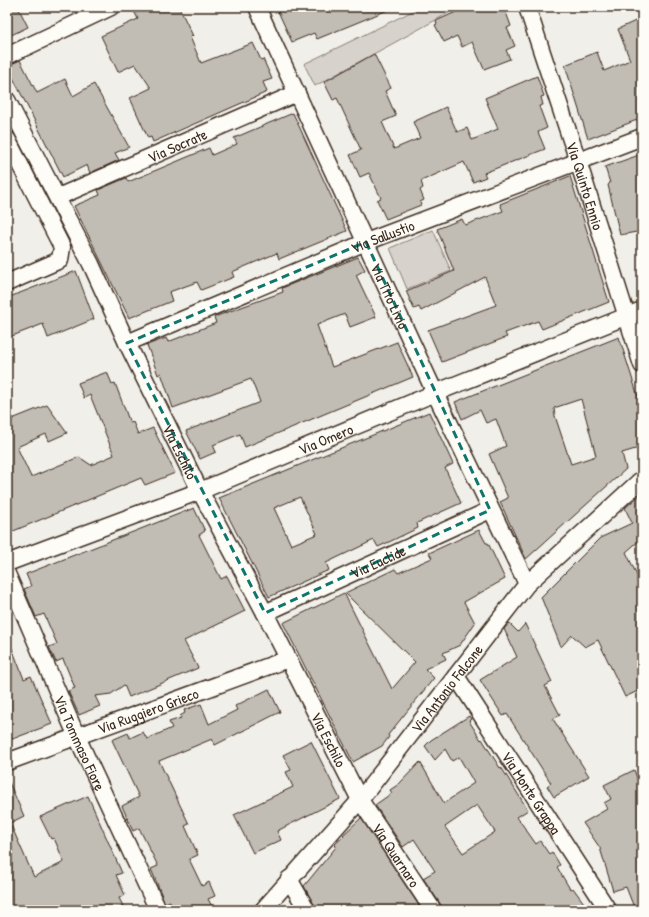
<svg xmlns="http://www.w3.org/2000/svg" width="649" height="917" font-family="'Patrick Hand',sans-serif">
<style>
.green{fill:#d7d2cc;stroke:#897e75}
.building{fill:#c1bcb4;stroke:#3b2a1e;fill-rule:evenodd}
.lines{fill:none;stroke-linecap:round;stroke-linejoin:round}
.minor-casing{stroke:#3b2a1e;stroke-width:19}
.minor{stroke:#fdfcf7;stroke-width:16}
.marked{fill:none;stroke:#0f766e;stroke-width:3;stroke-dasharray:8 5;stroke-linejoin:round}
.labels{text-anchor:middle;dominant-baseline:central;stroke-width:3;stroke-linejoin:round;paint-order:stroke}
.street-label{font-size:15px;fill:#3b2a1e;stroke:#fdfcf7}
</style>
<rect width="100%" height="100%" fill="#f1efea"/>
<filter id="ink" filterUnits="userSpaceOnUse"><feTurbulence type="fractalNoise" baseFrequency=".025" numOctaves="2"/><feDisplacementMap in="SourceGraphic" scale="8" xChannelSelector="R" yChannelSelector="G"/><feConvolveMatrix kernelMatrix="1 2 1 2 8 2 1 2 1" color-interpolation-filters="sRGB"/></filter>
<g filter="url(#ink)">
<g class="green">
<path d="M421,7H453L454,10L315,86L304,64Z"/>
<path d="M433,230L451,271L407,289L390,248Z"/>
</g>
<g class="building">
<path d="M7,7H18L28,27L7,37Z"/>
<path d="M132,7H179L193,36L190,37L201,63L253,43L261,60L263,59L272,79L263,82L267,92L153,142L151,137L148,138L130,98L151,88L135,64L118,72L101,36L138,19Z"/>
<path d="M276,7H395L317,39L314,33L292,42Z"/>
<path d="M454,7H504L511,26L507,28L515,46L506,50L510,59L484,69L472,42L462,47L457,36L444,42L435,25L437,24L436,21L456,12Z"/>
<path d="M642,18V118L588,139L565,65L597,52L604,71L630,60L618,29Z"/>
<path d="M374,54L391,88L385,91L396,116L382,122L394,149L420,138L413,122L446,107L457,132L467,128L472,140L498,129L485,98L537,76L544,96L541,97L543,105L539,106L547,128L538,132L545,149L484,173L486,177L473,182L464,162L421,181L423,188L420,190L424,200L420,202L421,205L386,219L377,200L381,198L369,173L360,177L350,155L361,150L337,98L333,100L324,82Z"/>
<path d="M20,60L37,93L65,79L73,96L94,84L129,147L115,153L119,160L90,173L87,165L63,177L7,66Z"/>
<path d="M293,113L347,231L279,259L277,253L232,272L234,277L201,290L197,282L169,292L172,301L129,318L74,206L100,195L98,190L126,178L128,182L209,148L212,155L237,144L234,138Z"/>
<path d="M642,154V231L620,235L608,185L610,183L605,167Z"/>
<path d="M570,176L609,302L542,329L538,321L505,333L507,337L442,362L428,330L496,305L485,277L421,311L419,307L414,309L406,291L454,271L437,229L462,219L465,225L503,211L500,204Z"/>
<path d="M358,257L365,270L356,275L376,317L350,327L345,314L317,325L332,367L397,342L413,377L245,447L240,434L213,445L216,452L200,459L186,431L260,402L251,379L173,408L161,373L158,375L147,345L166,338L168,342L216,323L214,317L283,292L282,288Z"/>
<path d="M76,271L94,319L48,338L43,324L7,338V298Z"/>
<path d="M619,337L642,409V447L622,453L626,469L526,559L500,502L508,498L489,454L506,446L496,419L486,423L480,410L462,419L455,402ZM581,399L596,456L571,464L555,416L554,408Z"/>
<path d="M107,372L112,384L115,383L130,423L133,422L138,434L153,428L175,473L145,485L141,478L11,532L7,523V421L47,405L67,433L49,441L46,434L17,447L31,477L79,457L91,465L114,455L90,395L84,398L78,383Z"/>
<path d="M429,412L453,464L445,468L461,503L417,523L418,528L389,542L378,547L374,540L326,563L329,570L269,597L219,498ZM300,497L317,534L291,545L274,508Z"/>
<path d="M642,493V544L640,540L626,552L642,586V689L625,697L598,640L585,647L572,635L561,647L541,597L600,538L632,523L625,508Z"/>
<path d="M194,508L205,531L199,535L221,579L227,576L245,611L184,641L198,668L129,697L124,685L111,694L95,696L100,706L79,715L68,691L75,688L63,659L56,662L49,647L57,644L44,614L36,617L24,589L31,586L26,574Z"/>
<path d="M479,530L486,543H488L505,579L464,602L475,623L460,645L443,653L446,659L425,669L434,678L388,735L389,737L382,746L353,762L283,623L344,593L392,689L415,662L345,593L395,569L398,573L432,558L429,553Z"/>
<path d="M509,623L518,632L525,624L552,682L545,686L560,715L553,719L589,776L554,797L547,786L551,783L507,714L503,716L480,680L517,657L504,629Z"/>
<path d="M8,638L24,679L31,676L52,724L7,741Z"/>
<path d="M269,689L280,712L215,745L212,739L159,761L189,824L185,826L198,855L189,859L202,886L209,882L215,896L208,899L214,910H174L170,901L165,903L151,869L158,866L139,828L133,831L122,806L139,797L112,740L128,733L130,738L143,732L147,739L172,728L169,722L181,718L180,716L185,713L184,710L201,704L209,724L237,710L235,706Z"/>
<path d="M469,716L471,719L469,721L481,740L482,739L500,768L501,767L528,810L517,817L536,844L540,841L549,854L552,852L560,865L557,867L570,889L573,888L589,910H442L441,905L423,878L435,871L414,839L403,847L375,805L392,793L390,790L399,784L420,762L444,803L474,783L459,757L452,761L445,749L435,760L425,746L431,740ZM477,805L495,832L463,853L445,827Z"/>
<path d="M311,741L340,799L277,831L281,840L253,853L234,815L293,787L286,772L291,770L283,755Z"/>
<path d="M634,770L642,790V910H635L626,887L613,891L600,848L583,823L607,809L604,803L611,799L604,785Z"/>
<path d="M7,778L24,816L10,823L34,877L64,862L54,838L51,839L40,817L88,796L122,873L116,875L125,895L119,898L123,906L115,910H7Z"/>
<path d="M361,818L422,910H316L304,886L336,847L335,844L344,836L343,835Z"/>
</g>
<g class="lines">
<defs>
<g id="minor">
<path id="s1" d="M257,7L435,393L527,584"/>
<path id="s2" d="M527,7L578,161L642,365"/>
<path d="M7,56L111,7"/>
<path id="s3" d="M7,100L91,264L127,343L200,491L265,613L360,800L433,910"/>
<path d="M7,139L62,247L60,260L7,283"/>
<path id="s4" d="M58,197L297,93"/>
<path id="s5" d="M127,343L366,242L642,137"/>
<path id="s6" d="M7,563L200,491L435,393L642,310"/>
<path id="s7" d="M7,574L77,737L158,910"/>
<path id="s8" d="M265,613L490,510"/>
<path id="s9" d="M456,676L608,910"/>
<path id="s10" d="M7,762L288,659"/>
<path d="M289,879L307,910"/>
<path id="s11" d="M263,910L360,800L527,584L642,479"/>
</g>
</defs>
<use href="#minor" class="minor-casing"/>
<use href="#minor" class="minor"/>
</g>
</g>
<path class="marked" d="M366,242L490,510L265,613L127,343Z"/>
<g class="labels">
<g class="street-label">
<text stroke="none"><textPath href="#s4" startOffset="130">Via Socrate</textPath></text>
<text stroke="none"><textPath href="#s2" startOffset="188">Via Quinto Ennio</textPath></text>
<text stroke="none"><textPath href="#s5" startOffset="277">Via Sallustio</textPath></text>
<text stroke="none"><textPath href="#s1" startOffset="318">Via Tito Livio</textPath></text>
<text stroke="none"><textPath href="#s6" startOffset="342">Via Omero</textPath></text>
<text stroke="none"><textPath href="#s3" startOffset="392">Via Eschilo</textPath></text>
<text stroke="none"><textPath href="#s8" startOffset="124">Via Euclide</textPath></text>
<text stroke="none"><textPath href="#s11" startOffset="288">Via Antonio Falcone</textPath></text>
<text stroke="none"><textPath href="#s10" startOffset="150">Via Ruggiero Grieco</textPath></text>
<text stroke="none"><textPath href="#s3" startOffset="716">Via Eschilo</textPath></text>
<text stroke="none"><textPath href="#s7" startOffset="184">Via Tommaso Fiore</textPath></text>
<text stroke="none"><textPath href="#s9" startOffset="139">Via Monte Grappa</textPath></text>
<text stroke="none"><textPath href="#s3" startOffset="850">Via Quarnaro</textPath></text>
</g>
</g>
<rect width="649" height="917" fill="none" stroke="#fdfcf7" stroke-width="24"/>
<rect x="12" y="12" width="625" height="893" fill="none" stroke="#3b2a1e" stroke-width="1.5" filter="url(#ink)"/>
</svg>
